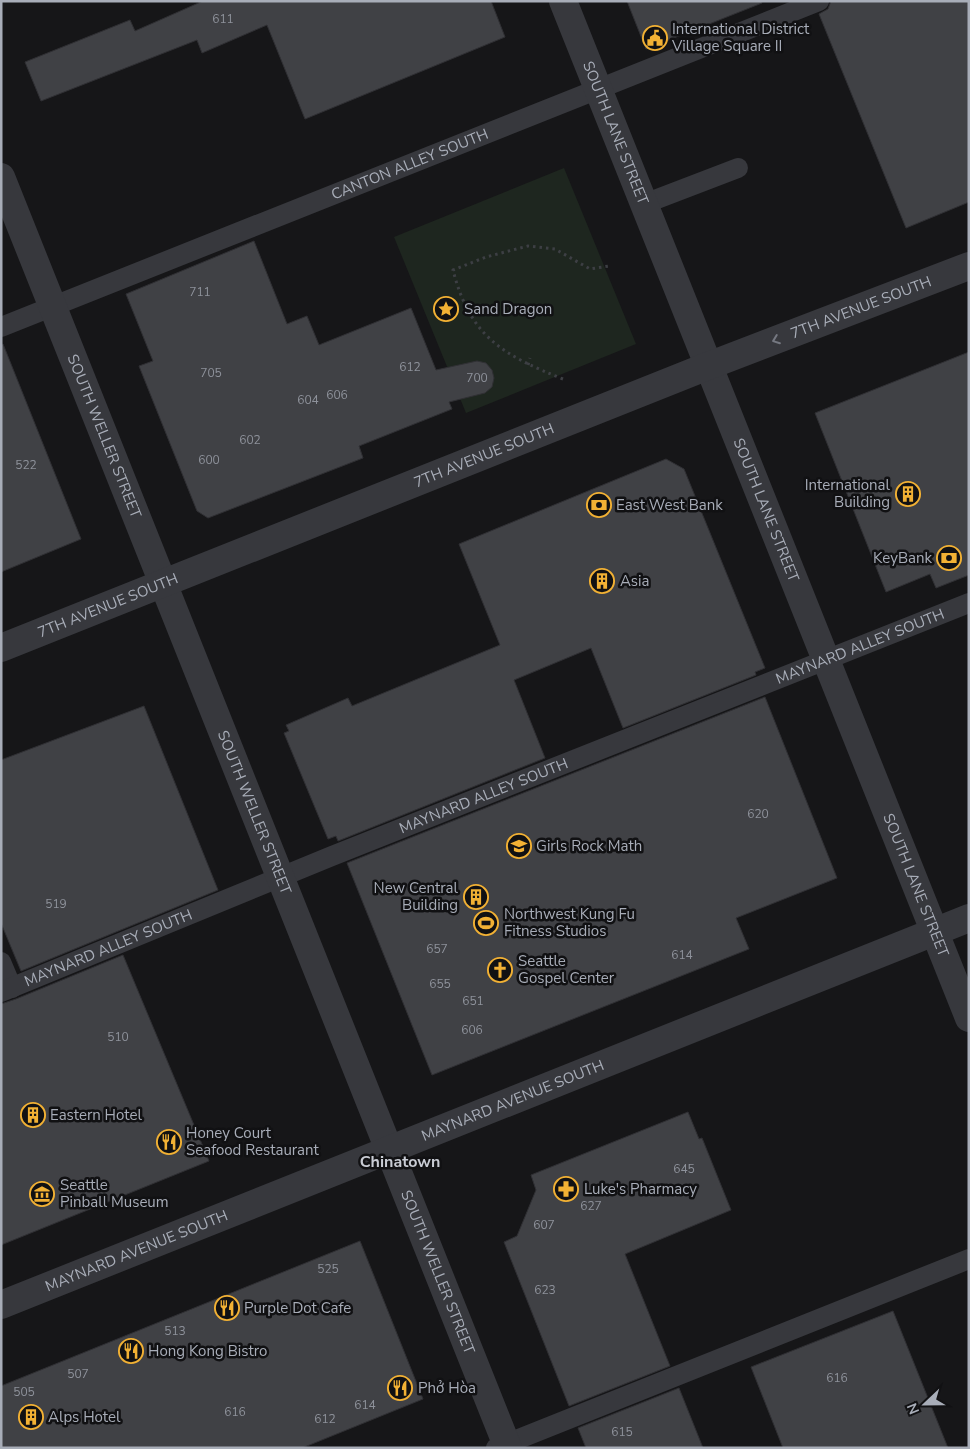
<svg xmlns="http://www.w3.org/2000/svg" width="970" height="1449" font-family="'Nunito Sans',sans-serif">
<style>
.park{fill:#1e261f}
.building{fill:#404145;stroke:#303034}
.lines{fill:none;stroke-linecap:round;stroke-linejoin:round}
.path{stroke:#3d3f44;stroke-width:3;stroke-dasharray:2.5 4;stroke-linecap:butt}
.lane{stroke:#37383d;stroke-width:20}
.street{stroke:#37383d;stroke-width:28}
.oneway{stroke:#757881}
.labels{text-anchor:middle;dominant-baseline:central;stroke-width:5;stroke-linejoin:round;paint-order:stroke}
.number-label{font-size:12px;fill:#8e929b}
.poi-label{font-size:15px;fill:#a8adb8;stroke:#111113;text-anchor:start}
.street-label{font-size:15px;fill:#a8adb8;stroke:#111113}
.neighbourhood-label{font-size:16px;font-weight:bold;fill:#c9ccd4;stroke:#111113}
</style>
<rect width="100%" height="100%" fill="#161618"/>
<path class="park" d="M564,168L636,344L466,413L394,237Z"/>
<g class="building">
<path d="M203,1H491L505,37L305,119L267,25L202,53L197,40L41,101L25,62L130,20L135,31Z"/>
<path d="M627,1H761L762,3L646,49Z"/>
<path d="M831,1H969V202L906,228L819,14L828,9Z"/>
<path d="M254,241L287,324L307,316L319,345L411,308L436,370L477,361L486,363L492,370L494,378L492,387L485,393L449,402L452,409L359,446L363,458L208,518L197,511L139,366L153,361L126,294Z"/>
<path d="M3,344L81,539L1,572V345Z"/>
<path d="M969,352V575L936,588L930,574L886,592L815,413Z"/>
<path d="M666,459L684,469L765,668L755,672L756,675L623,728L591,648L514,680L545,758L338,841L336,836L328,839L284,733L289,731L286,725L348,698L352,706L500,645L459,544Z"/>
<path d="M765,697L837,878L736,918L749,949L432,1075L347,863Z"/>
<path d="M144,706L218,890L21,971L1,923V760Z"/>
<path d="M123,955L209,1161L1,1245V1004L16,999Z"/>
<path d="M688,1112L699,1139L702,1138L731,1210L625,1254L670,1366L569,1406L504,1242L517,1236L536,1190L531,1175Z"/>
<path d="M360,1241L423,1399L302,1448H1V1386Z"/>
<path d="M893,1311L948,1448H783L751,1367Z"/>
<path d="M679,1388L703,1448H586L578,1428Z"/>
</g>
<g class="lines">
<g class="path">
<path d="M528,365L530,358"/>
<path d="M563,379C503,355 470,337 453,270L486,257L528,246L555,249L590,269L609,266"/>
</g>
<g class="lane">
<path d="M644,204L738,168"/>
<path id="s1" d="M1,327L819,1"/>
<path d="M1,962L12,988"/>
<path id="s2" d="M1,992L332,856L969,603"/>
<path d="M496,1448L969,1259"/>
</g>
<g class="street">
<path id="s3" d="M563,1L969,1018"/>
<path id="s4" d="M1,177L508,1448"/>
<path id="s5" d="M1,648L708,366L969,266"/>
<path id="s6" d="M1,1305L969,918"/>
</g>
</g>
<defs><path id="oneway-chevron" d="M-2-3.5L2.5 0L-2 3.5" fill="none" stroke-width="1.6" stroke-linecap="round" stroke-linejoin="round" transform="scale(1.25)"/></defs>
<use class="oneway" href="#oneway-chevron" transform="translate(776 340) rotate(159)"/>
<defs>
<symbol id="civic-ring" viewBox="-11 -11 22 22"><circle r="9.5" fill="#111113" stroke="#f2b134" stroke-width="1.5"/><path d="M-.6-6.5H3V-4.5H.6V-3L4-1V1h2V6H-6V1h2V-1L-.6-3ZM-1.2 2.5V6h2.4V2.5Z" fill="#f2b134"/></symbol>
<symbol id="sight-ring" viewBox="-11 -11 22 22"><circle r="9.5" fill="#111113" stroke="#f2b134" stroke-width="1.5"/><path d="M0-6L1.8-2.2L6-1.7L2.9 1.2L3.7 5.4L0 3.3L-3.7 5.4L-2.9 1.2L-6-1.7L-1.8-2.2Z" fill="#f2b134"/></symbol>
<symbol id="building-ring" viewBox="-11 -11 22 22"><circle r="9.5" fill="#111113" stroke="#f2b134" stroke-width="1.5"/><path d="M-4-6H4V6H1V3H-1V6H-4ZM-2.5-4.3h1.7v1.8h-1.7ZM.8-4.3h1.7v1.8H.8ZM-2.5-1h1.7V.8h-1.7ZM.8-1h1.7V.8H.8Z" fill="#f2b134"/></symbol>
<symbol id="bank-ring" viewBox="-11 -11 22 22"><circle r="9.5" fill="#111113" stroke="#f2b134" stroke-width="1.5"/><path d="M-6-4H6V4H-6ZM0-2.3a2.3 2.3 0 1 0 0 4.6a2.3 2.3 0 1 0 0-4.6Z" fill="#f2b134"/></symbol>
<symbol id="school-ring" viewBox="-11 -11 22 22"><circle r="9.5" fill="#111113" stroke="#f2b134" stroke-width="1.5"/><path d="M0-5L7-2L0 1L-7-2ZM-4 1L0 2.5L4 1V4Q0 6-4 4Z" fill="#f2b134"/></symbol>
<symbol id="stadium-ring" viewBox="-11 -11 22 22"><circle r="9.5" fill="#111113" stroke="#f2b134" stroke-width="1.5"/><path d="M0-5a6.5 5 0 1 0 0 10a6.5 5 0 1 0 0-10ZM-3.5-1.8h7v3.6h-7Z" fill="#f2b134"/></symbol>
<symbol id="church-ring" viewBox="-11 -11 22 22"><circle r="9.5" fill="#111113" stroke="#f2b134" stroke-width="1.5"/><path d="M-1.2-6h2.4v3.5h3.3v2.4h-3.3V6h-2.4V-.1h-3.3v-2.4h3.3Z" fill="#f2b134"/></symbol>
<symbol id="restaurant-ring" viewBox="-11 -11 22 22"><circle r="9.5" fill="#111113" stroke="#f2b134" stroke-width="1.5"/><path d="M-5-6h1v4h1v-4h1v4h1v-4h1v5L-1.5 .5V6h-2V.5L-5-1ZM5-6V6H3V1.5H1.5Q1.5-4 5-6Z" fill="#f2b134"/></symbol>
<symbol id="pharmacy-ring" viewBox="-11 -11 22 22"><circle r="9.5" fill="#111113" stroke="#f2b134" stroke-width="1.5"/><path d="M-2-6h4v4h4v4h-4v4h-4v-4h-4v-4h4Z" fill="#f2b134"/></symbol>
<symbol id="museum-ring" viewBox="-11 -11 22 22"><circle r="9.5" fill="#111113" stroke="#f2b134" stroke-width="1.5"/><path d="M0-6L6-3V-2H-6V-3ZM-5-1h2V3h-2ZM-1-1h2V3h-2ZM3-1h2V3H3ZM-6 4H6V6H-6Z" fill="#f2b134"/></symbol>
</defs>
<g fill-rule="evenodd">
<use href="#civic-ring" x="641" y="24" width="28" height="28"/>
<use href="#sight-ring" x="432" y="295" width="28" height="28"/>
<use href="#building-ring" x="894" y="480" width="28" height="28"/>
<use href="#bank-ring" x="585" y="491" width="28" height="28"/>
<use href="#bank-ring" x="935" y="544" width="28" height="28"/>
<use href="#building-ring" x="588" y="567" width="28" height="28"/>
<use href="#school-ring" x="505" y="832" width="28" height="28"/>
<use href="#building-ring" x="462" y="883" width="28" height="28"/>
<use href="#stadium-ring" x="472" y="909" width="28" height="28"/>
<use href="#church-ring" x="486" y="956" width="28" height="28"/>
<use href="#building-ring" x="19" y="1101" width="28" height="28"/>
<use href="#restaurant-ring" x="155" y="1128" width="28" height="28"/>
<use href="#pharmacy-ring" x="552" y="1175" width="28" height="28"/>
<use href="#museum-ring" x="28" y="1180" width="28" height="28"/>
<use href="#restaurant-ring" x="213" y="1294" width="28" height="28"/>
<use href="#restaurant-ring" x="117" y="1337" width="28" height="28"/>
<use href="#restaurant-ring" x="386" y="1374" width="28" height="28"/>
<use href="#building-ring" x="17" y="1403" width="28" height="28"/>
</g>
<g class="labels">
<g class="number-label">
<text x="223" y="19">611</text>
<text x="200" y="292">711</text>
<text x="410" y="367">612</text>
<text x="211" y="373">705</text>
<text x="477" y="378">700</text>
<text x="337" y="395">606</text>
<text x="308" y="400">604</text>
<text x="250" y="440">602</text>
<text x="209" y="460">600</text>
<text x="26" y="465">522</text>
<text x="758" y="814">620</text>
<text x="56" y="904">519</text>
<text x="437" y="949">657</text>
<text x="682" y="955">614</text>
<text x="440" y="984">655</text>
<text x="473" y="1001">651</text>
<text x="472" y="1030">606</text>
<text x="118" y="1037">510</text>
<text x="684" y="1169">645</text>
<text x="591" y="1206">627</text>
<text x="544" y="1225">607</text>
<text x="328" y="1269">525</text>
<text x="545" y="1290">623</text>
<text x="175" y="1331">513</text>
<text x="78" y="1374">507</text>
<text x="837" y="1378">616</text>
<text x="24" y="1392">505</text>
<text x="365" y="1405">614</text>
<text x="235" y="1412">616</text>
<text x="325" y="1419">612</text>
<text x="622" y="1432">615</text>
</g>
<g class="poi-label">
<text x="672" y="29">International District<tspan x="672" dy="17">Village Square II</tspan></text>
<text x="464" y="309">Sand Dragon</text>
<text x="890" y="485" text-anchor="end">International<tspan x="890" dy="17">Building</tspan></text>
<text x="616" y="505">East West Bank</text>
<text x="932" y="558" text-anchor="end">KeyBank</text>
<text x="620" y="581">Asia</text>
<text x="536" y="846">Girls Rock Math</text>
<text x="458" y="888" text-anchor="end">New Central<tspan x="458" dy="17">Building</tspan></text>
<text x="504" y="914">Northwest Kung Fu<tspan x="504" dy="17">Fitness Studios</tspan></text>
<text x="518" y="961">Seattle<tspan x="518" dy="17">Gospel Center</tspan></text>
<text x="50" y="1115">Eastern Hotel</text>
<text x="186" y="1133">Honey Court<tspan x="186" dy="17">Seafood Restaurant</tspan></text>
<text x="60" y="1185">Seattle<tspan x="60" dy="17">Pinball Museum</tspan></text>
<text x="584" y="1189">Luke's Pharmacy</text>
<text x="244" y="1308">Purple Dot Cafe</text>
<text x="148" y="1351">Hong Kong Bistro</text>
<text x="418" y="1388">Phở Hòa</text>
<text x="48" y="1417">Alps Hotel</text>
</g>
<g class="street-label">
<text stroke="none"><textPath href="#s3" startOffset="142">SOUTH LANE STREET</textPath></text>
<text stroke="none"><textPath href="#s1" startOffset="440">CANTON ALLEY SOUTH</textPath></text>
<text stroke="none"><textPath href="#s5" startOffset="925">7TH AVENUE SOUTH</textPath></text>
<text stroke="none"><textPath href="#s4" startOffset="279">SOUTH WELLER STREET</textPath></text>
<text stroke="none"><textPath href="#s5" startOffset="520">7TH AVENUE SOUTH</textPath></text>
<text stroke="none"><textPath href="#s3" startOffset="548">SOUTH LANE STREET</textPath></text>
<text stroke="none"><textPath href="#s5" startOffset="115">7TH AVENUE SOUTH</textPath></text>
<text stroke="none"><textPath href="#s2" startOffset="926">MAYNARD ALLEY SOUTH</textPath></text>
<text stroke="none"><textPath href="#s2" startOffset="521">MAYNARD ALLEY SOUTH</textPath></text>
<text stroke="none"><textPath href="#s4" startOffset="684">SOUTH WELLER STREET</textPath></text>
<text stroke="none"><textPath href="#s3" startOffset="952">SOUTH LANE STREET</textPath></text>
<text stroke="none"><textPath href="#s2" startOffset="116">MAYNARD ALLEY SOUTH</textPath></text>
<text stroke="none"><textPath href="#s6" startOffset="551">MAYNARD AVENUE SOUTH</textPath></text>
<text stroke="none"><textPath href="#s6" startOffset="146">MAYNARD AVENUE SOUTH</textPath></text>
<text stroke="none"><textPath href="#s4" startOffset="1179">SOUTH WELLER STREET</textPath></text>
</g>
<g class="neighbourhood-label">
<text x="400" y="1162">Chinatown</text>
</g>
</g>
<rect width="970" height="1449" fill="none" stroke="#a8adb8" stroke-width="5"/>
<g transform="translate(925 1404) rotate(248)" stroke="#111113" stroke-width="4" paint-order="stroke">
<path d="M0-4L9 19L0 12L-9 19Z" fill="#a8adb8"/>
<text y="-8" font-size="14" font-weight="bold" text-anchor="middle" fill="#a8adb8">N</text>
</g>
</svg>
